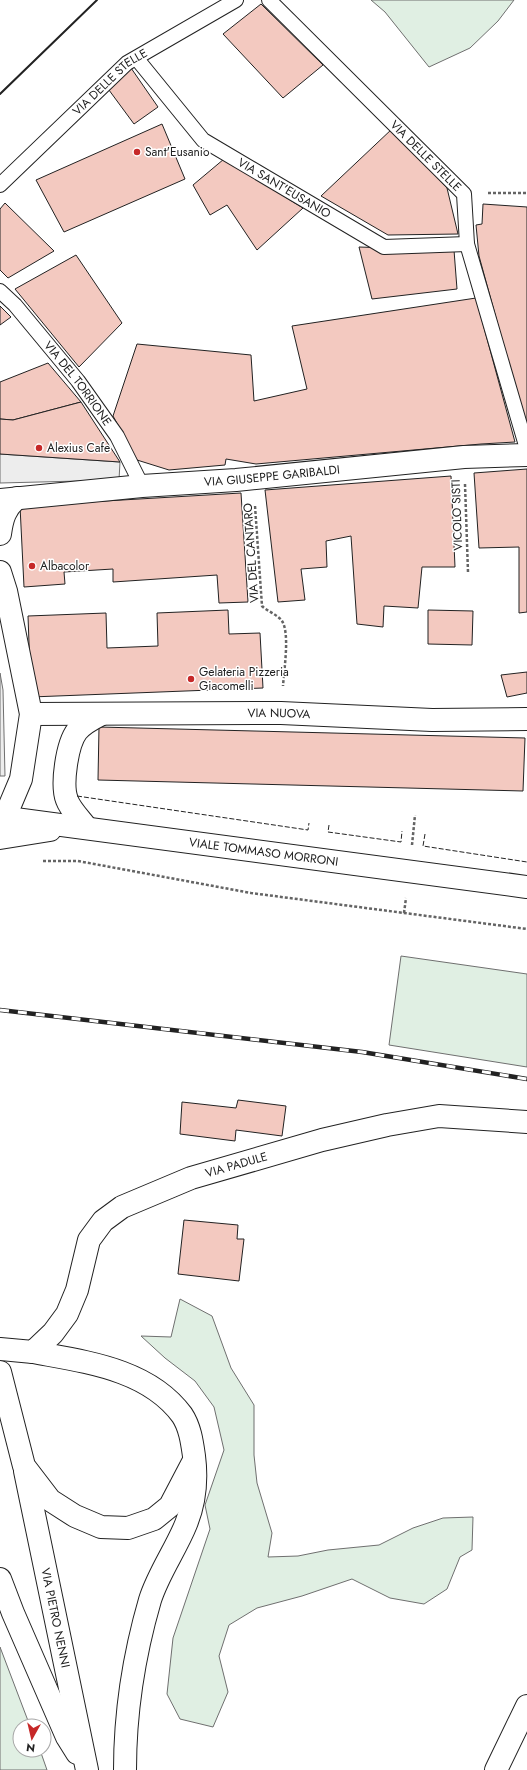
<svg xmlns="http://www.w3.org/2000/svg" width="527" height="1770" font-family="Jost,sans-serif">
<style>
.green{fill:#e0efe3;stroke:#6f6f6f}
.parking{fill:#ededed;stroke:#6f6f6f}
.building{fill:#f3c9c0;stroke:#222}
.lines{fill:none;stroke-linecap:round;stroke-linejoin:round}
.lane-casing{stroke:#222;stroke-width:16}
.street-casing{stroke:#222;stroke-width:24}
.secondary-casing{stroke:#222;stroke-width:24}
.primary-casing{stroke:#222;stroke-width:24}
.path{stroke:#646464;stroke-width:2.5;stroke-dasharray:3 2;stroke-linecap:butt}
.lane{stroke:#fff;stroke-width:14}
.street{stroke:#fff;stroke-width:22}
.secondary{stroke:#fff;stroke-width:22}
.primary{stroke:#fff;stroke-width:22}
.rail-casing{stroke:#222;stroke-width:4.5}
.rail{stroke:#fff;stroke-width:3;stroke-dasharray:9;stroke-linecap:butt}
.fence{stroke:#222;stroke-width:1;stroke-dasharray:5 2;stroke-linecap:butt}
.wall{stroke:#222;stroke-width:2}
.poi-dot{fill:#c62828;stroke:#fff;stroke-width:1.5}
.labels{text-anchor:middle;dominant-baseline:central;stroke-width:3;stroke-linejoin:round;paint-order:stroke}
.street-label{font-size:12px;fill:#222;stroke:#fff}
.poi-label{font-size:12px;fill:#222;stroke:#fff;text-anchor:start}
</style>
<rect width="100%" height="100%" fill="#fff"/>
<g class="green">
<path d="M371,0H514L498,21L470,48L429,67L385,12Z"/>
<path d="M401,956L527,974V1067L389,1045Z"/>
<path d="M180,1299L212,1316L231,1368L254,1405V1455L257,1483L272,1533L268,1557L298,1556L328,1550L379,1545L413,1528L443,1518L473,1517L472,1550L460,1557L447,1589L424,1604L390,1598L352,1579L302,1596L257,1608L229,1625L219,1656L228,1692L213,1727L180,1719L167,1694L173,1638L210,1529L205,1505L224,1450L214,1407L195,1381L165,1358L141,1336L171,1337Z"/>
<path d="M0,1647L30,1726H20V1750H40L47,1770H0Z"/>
</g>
<g class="parking">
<path d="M0,454L120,462L119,480L0,483Z"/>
<path d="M0,673L3,690L5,776H0Z"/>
</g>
<g class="building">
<path d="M261,4L323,65L283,98L223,34Z"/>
<path d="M131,68L158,107L134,124L106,86Z"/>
<path d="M162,124L185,179L64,232L36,180Z"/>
<path d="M393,128L447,188L458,234L388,235L321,196Z"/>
<path d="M224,159L303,208L257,250L227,205L210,215L193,185Z"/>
<path d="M5,203L54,251L8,278L0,270V209Z"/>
<path d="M483,204L527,207V431L479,256L476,225L482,224Z"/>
<path d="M359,247L454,250L457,289L372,299Z"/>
<path d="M76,255L122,323L79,367L15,289Z"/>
<path d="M476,298L515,442L481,444L256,464L226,459L225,465L169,470L137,460L113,416L137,344L251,355L254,401L307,389L292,326Z"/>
<path d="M0,306L11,317L0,325Z"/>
<path d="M48,363L81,402L13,420L0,419V382Z"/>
<path d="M81,402L120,462L0,454V419L13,420Z"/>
<path d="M527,469V612L519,613V547L479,548L474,473Z"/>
<path d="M451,476L455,567H422L418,608L384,606L383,627L357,624L351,536L326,541L327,567L301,569L305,600L278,602L265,490Z"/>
<path d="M241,493L248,602L219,603L217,575L113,582V569L64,572L65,584L24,587L20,506Z"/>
<path d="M228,610L229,634L260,633L263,688L31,697L28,616L106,613L107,648L158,646L157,613Z"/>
<path d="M428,610L473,611L472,645L428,644Z"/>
<path d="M527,672V693L507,697L501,675Z"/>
<path d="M99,727L525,738L523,791L98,780Z"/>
<path d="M238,1100L286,1106L282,1136L236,1130L235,1141L180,1134L182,1102L236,1108Z"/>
<path d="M184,1220L238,1225L237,1239H244L239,1281L178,1274Z"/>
</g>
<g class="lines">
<defs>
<g id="lane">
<path id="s1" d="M269,0L464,194L467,244L527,449"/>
<path id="s2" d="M137,59L203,140L384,247L467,244"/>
<path id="s3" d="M0,185L127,63L236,0"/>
<path id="s4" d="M0,291L15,305L78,381L117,436L142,486"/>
</g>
<g id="street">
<path id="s5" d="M0,500L142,486L236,480L464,457L527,455"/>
<path d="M0,534C2,519 5,508 17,498"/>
<path d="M0,572L6,591L31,714L21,779L5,817"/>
<path id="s6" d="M31,714L281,713L432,720L527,719"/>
<path d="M86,827C80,819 70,809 67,800C61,785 67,744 77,731C83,724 92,719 100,715"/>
<path d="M496,1770L527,1706"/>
</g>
<g id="secondary">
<path id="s7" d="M0,817L527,887"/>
<path d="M0,838L50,830"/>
<path id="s8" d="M0,1349L33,1352L53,1333L67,1314L77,1290L89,1240L103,1221L122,1207L191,1178L322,1140L387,1125L439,1116L527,1122"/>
</g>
<g id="primary">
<path d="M33,1352C86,1362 148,1369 182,1415C190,1427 192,1442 194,1456C197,1479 195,1502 186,1524C176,1549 158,1574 150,1600C134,1655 125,1713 125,1770"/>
<path d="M0,1372L24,1466L50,1500L75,1516L101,1527L128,1528L154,1519L170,1506L192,1464"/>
<path id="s9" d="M25,1471L87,1770"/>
<path d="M0,1579L13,1613L67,1737L77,1753"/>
</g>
</defs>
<use href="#lane" class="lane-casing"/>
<use href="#street" class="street-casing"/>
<use href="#secondary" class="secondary-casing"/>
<use href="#primary" class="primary-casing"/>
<g class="path">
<path d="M488,193H527"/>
<path d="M465,484L468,572"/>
<path d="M255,506L262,606C267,611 278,615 282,621C290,633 284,670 283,686"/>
<path d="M412,845L415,815"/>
<path d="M43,861H78L251,893L527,929"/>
<path d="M404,913L406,898"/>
</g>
<use href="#lane" class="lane"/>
<use href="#street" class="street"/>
<use href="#secondary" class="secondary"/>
<use href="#primary" class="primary"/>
<defs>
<path id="rail" d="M0,1010L362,1052L527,1079"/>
</defs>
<use href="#rail" class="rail-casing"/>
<use href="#rail" class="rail"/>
<g class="fence">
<path d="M77,796L308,830L309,823"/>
<path d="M329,825L328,832L401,842L402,831"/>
<path d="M425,834L423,846L527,862"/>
</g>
<path class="wall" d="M0,94L97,0"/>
</g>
<g class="poi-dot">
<circle cx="137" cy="152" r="4"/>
<circle cx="39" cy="448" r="4"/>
<circle cx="32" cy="566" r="4"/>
<circle cx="191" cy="679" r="4"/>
</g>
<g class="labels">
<g class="street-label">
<text stroke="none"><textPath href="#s3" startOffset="151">VIA DELLE STELLE</textPath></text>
<text stroke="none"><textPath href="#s1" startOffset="221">VIA DELLE STELLE</textPath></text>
<text stroke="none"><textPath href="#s2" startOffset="199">VIA SANT'EUSANIO</textPath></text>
<text stroke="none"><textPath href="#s4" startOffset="121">VIA DEL TORRIONE</textPath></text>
<text stroke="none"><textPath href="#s5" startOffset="273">VIA GIUSEPPE GARIBALDI</textPath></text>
<text transform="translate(457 515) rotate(-92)">VICOLO SISTI</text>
<text transform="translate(251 553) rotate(-94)">VIA DEL CANTARO</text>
<text stroke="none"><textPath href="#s6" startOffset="248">VIA NUOVA</textPath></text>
<text stroke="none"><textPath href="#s7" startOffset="266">VIALE TOMMASO MORRONI</textPath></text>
<text stroke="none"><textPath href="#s8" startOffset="331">VIA PADULE</textPath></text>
<text stroke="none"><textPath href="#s9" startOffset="150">VIA PIETRO NENNI</textPath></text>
</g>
<g class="poi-label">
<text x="145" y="152">Sant'Eusanio</text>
<text x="47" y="448">Alexius Cafe</text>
<text x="40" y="566">Albacolor</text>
<text x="199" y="672">Gelateria Pizzeria<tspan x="199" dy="14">Giacomelli</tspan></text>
</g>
</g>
<g transform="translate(32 1738) rotate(188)"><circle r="19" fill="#ffffff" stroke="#a7a7a7"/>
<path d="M0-3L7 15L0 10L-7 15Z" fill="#c62828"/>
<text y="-6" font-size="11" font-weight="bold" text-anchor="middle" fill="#222222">N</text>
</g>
</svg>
